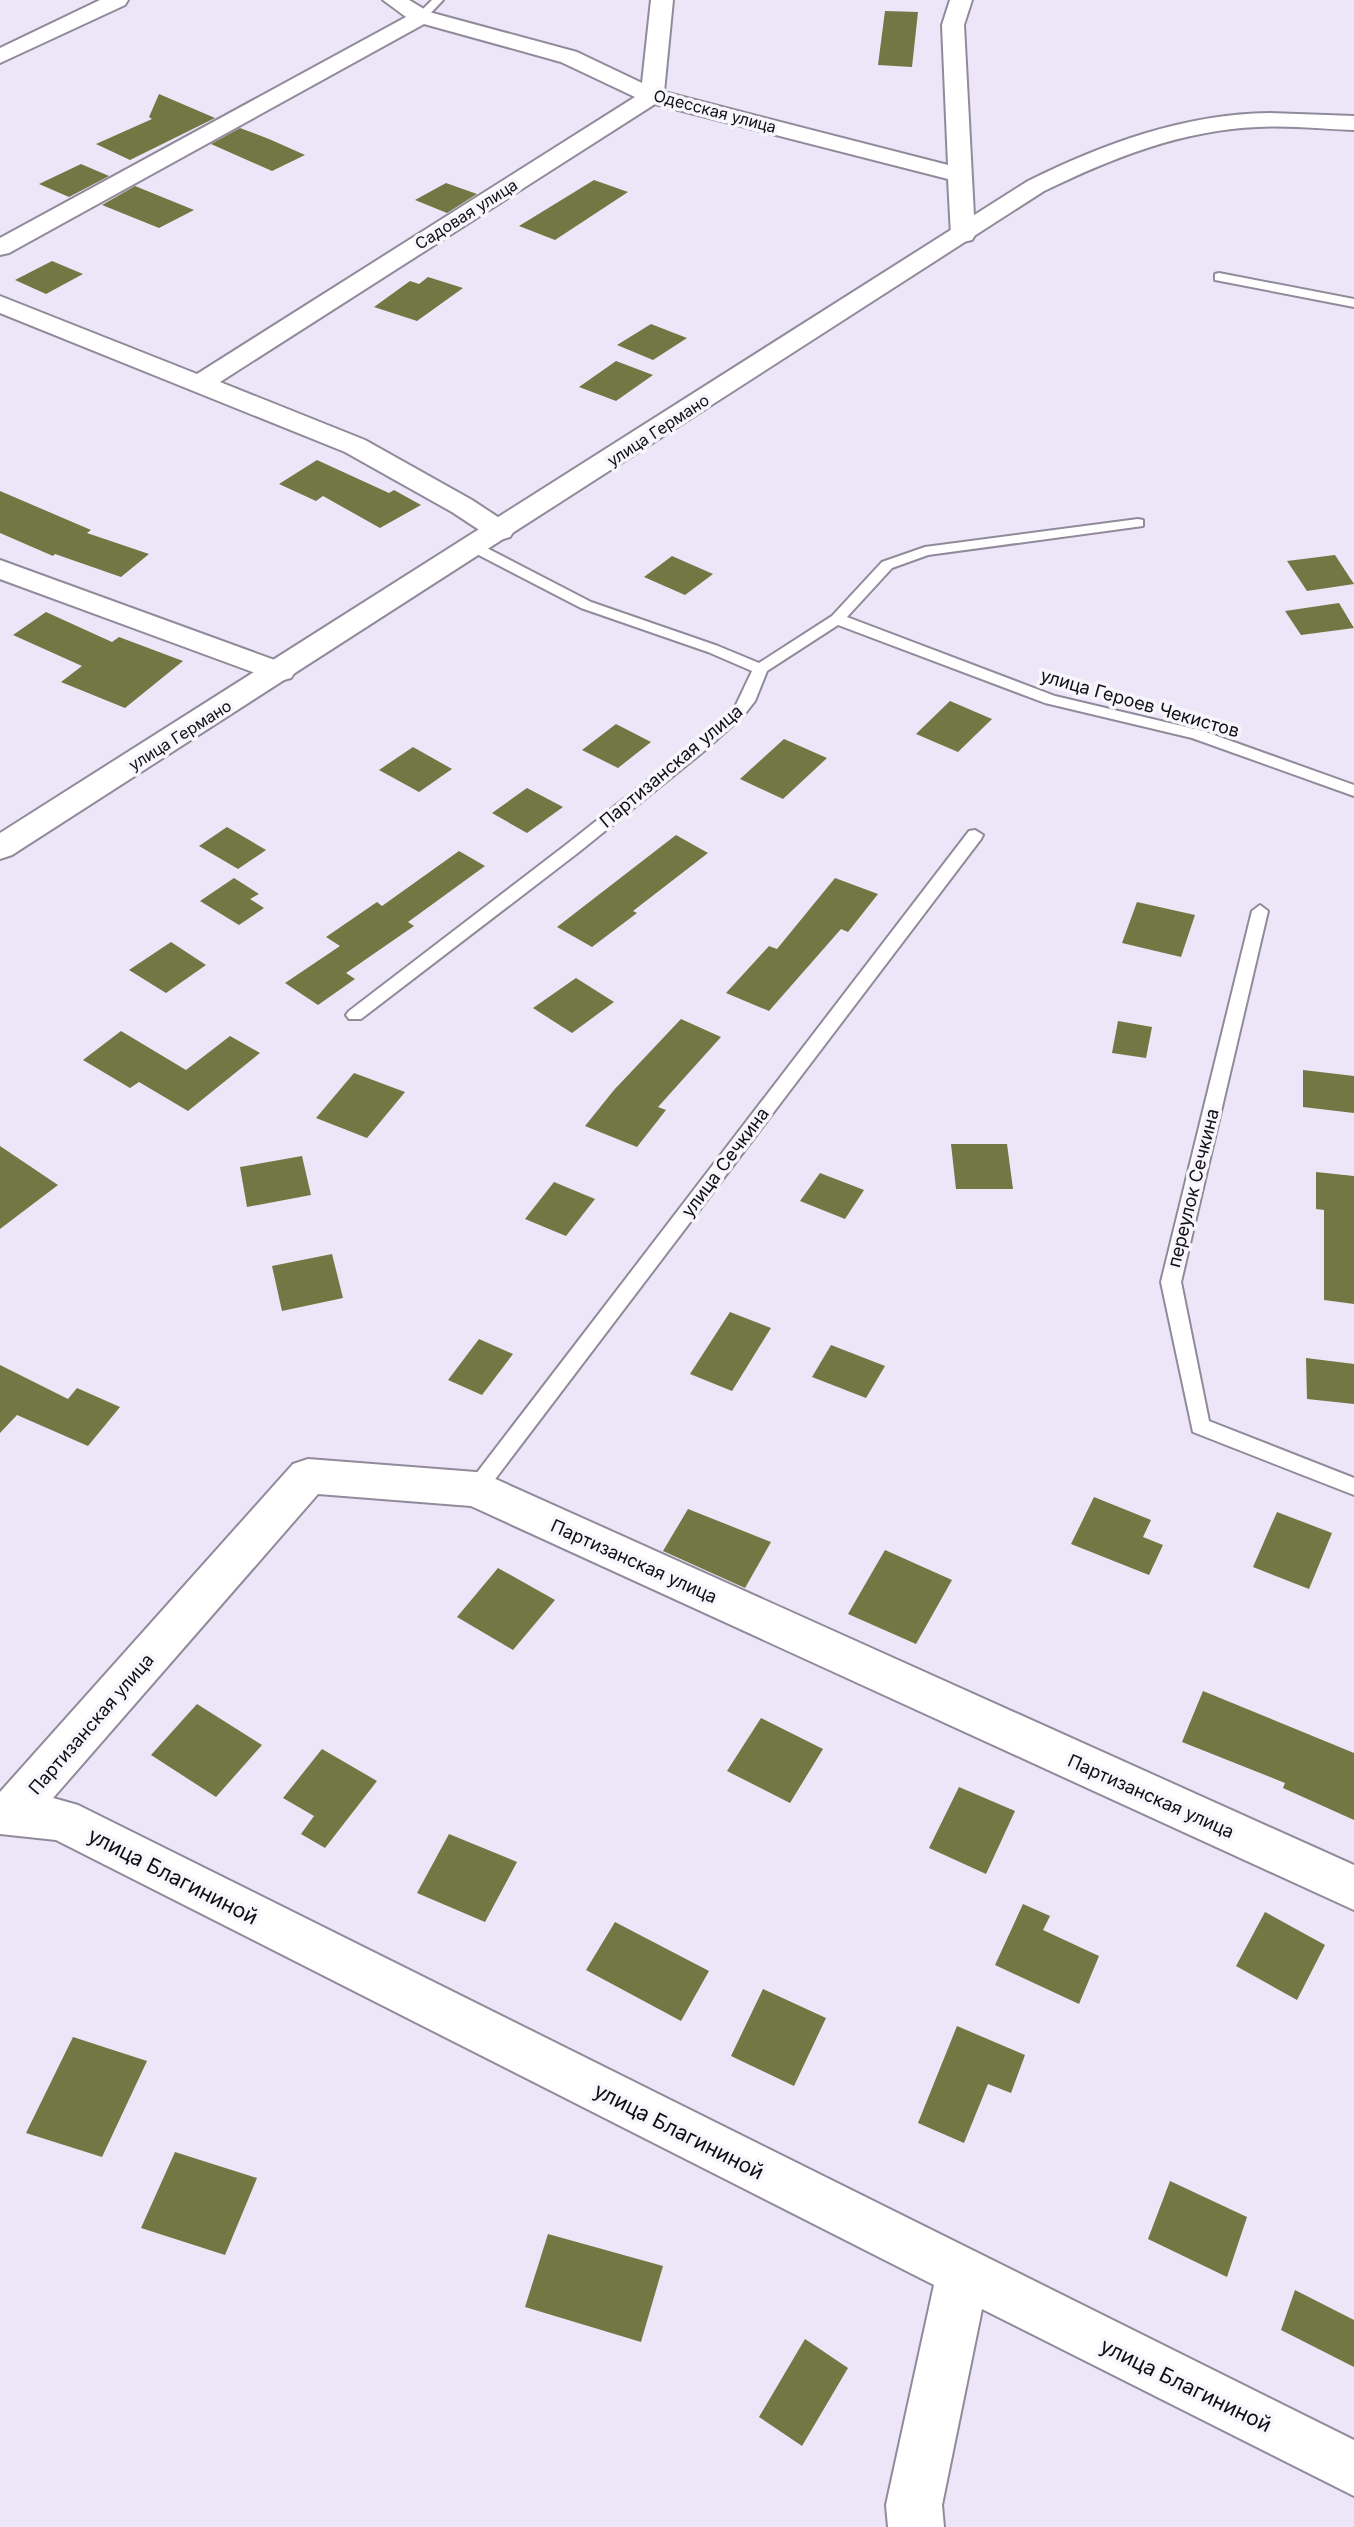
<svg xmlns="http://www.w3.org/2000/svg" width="1354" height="2527" font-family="Inter,sans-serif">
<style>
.building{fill:#717844}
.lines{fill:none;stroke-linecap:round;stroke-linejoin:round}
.service-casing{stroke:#908a9a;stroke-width:4}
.minor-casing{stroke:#908a9a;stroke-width:4}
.secondary-casing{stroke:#908a9a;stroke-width:4}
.service{fill:#fff;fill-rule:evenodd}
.minor{fill:#fff;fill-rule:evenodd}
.secondary{fill:#fff;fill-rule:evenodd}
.labels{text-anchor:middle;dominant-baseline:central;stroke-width:7;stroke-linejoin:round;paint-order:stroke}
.far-street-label{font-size:16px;fill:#110f15;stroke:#f8f6fd}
.street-label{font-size:18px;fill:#110f15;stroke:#f8f6fd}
.near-street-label{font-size:21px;fill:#110f15;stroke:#f8f6fd}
</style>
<rect width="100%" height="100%" fill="#ede6f8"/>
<g class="building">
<path d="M885,11L918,12L912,67L878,65Z"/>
<path d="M159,94L215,118L130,160L96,144L152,119L149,117Z"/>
<path d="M240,128L269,139L305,155L272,171L211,144Z"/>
<path d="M81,164L109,176L69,197L39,184Z"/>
<path d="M594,180L628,192L555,240L519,226Z"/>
<path d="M446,183L477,194L447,213L415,200Z"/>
<path d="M135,186L194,210L159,228L102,205Z"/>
<path d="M52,261L83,274L46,294L15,280Z"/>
<path d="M428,277L463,288L417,321L374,307L410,281L419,284Z"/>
<path d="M651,324L687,338L653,360L617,345Z"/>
<path d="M616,361L653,375L616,401L579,387Z"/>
<path d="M317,460L389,493L394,490L421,505L380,528L323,496L316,501L279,484Z"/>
<path d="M0,491L91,530L87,533L149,554L121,577L55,554L53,556L0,533Z"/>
<path d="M1335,555L1354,584L1307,591L1287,561Z"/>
<path d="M672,556L713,574L685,595L644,577Z"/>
<path d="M1339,603L1354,628L1301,635L1285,611Z"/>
<path d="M46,612L112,642L119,637L183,661L125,708L61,682L82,666L13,635Z"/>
<path d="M950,701L992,719L958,752L916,734Z"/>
<path d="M616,724L651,742L618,768L582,750Z"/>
<path d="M784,739L827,758L783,799L740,779Z"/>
<path d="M413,747L452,769L419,792L379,770Z"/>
<path d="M527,788L563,807L527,833L492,813Z"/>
<path d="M227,827L266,850L238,869L199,846Z"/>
<path d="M676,835L708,853L633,911L637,913L592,947L557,927Z"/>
<path d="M459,851L485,866L408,922L414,926L346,973L355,979L318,1005L285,983L340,946L326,937L377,902L382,906Z"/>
<path d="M234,878L259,894L250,899L264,908L239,925L200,901Z"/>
<path d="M835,878L878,894L848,932L841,929L769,1011L726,993L769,946L777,949Z"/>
<path d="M1137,902L1195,915L1181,957L1122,943Z"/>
<path d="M171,942L206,965L166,993L129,970Z"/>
<path d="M576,978L614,1002L572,1033L533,1008Z"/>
<path d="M681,1019L721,1037L658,1107L666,1110L637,1147L585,1126L614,1090Z"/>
<path d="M1118,1021L1152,1027L1146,1058L1112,1053Z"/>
<path d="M121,1031L186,1070L230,1036L260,1053L188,1111L139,1082L130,1088L83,1060Z"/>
<path d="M1303,1070L1354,1076V1113L1303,1107Z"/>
<path d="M354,1073L405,1092L367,1138L316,1118Z"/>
<path d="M951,1144H1007L1013,1189H956Z"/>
<path d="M0,1146L58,1185L0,1229Z"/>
<path d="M302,1156L311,1195L247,1207L240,1167Z"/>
<path d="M1316,1172L1354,1176V1304L1324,1300V1210L1316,1209Z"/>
<path d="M820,1173L864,1190L845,1219L800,1201Z"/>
<path d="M554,1182L595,1199L566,1236L525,1219Z"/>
<path d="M332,1254L343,1298L282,1311L272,1266Z"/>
<path d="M730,1312L771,1328L732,1391L690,1374Z"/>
<path d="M479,1339L513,1354L482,1395L448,1380Z"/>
<path d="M831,1345L885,1366L866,1398L812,1377Z"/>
<path d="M1306,1358L1354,1364V1404L1307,1399Z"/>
<path d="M0,1365L68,1399L77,1388L120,1407L88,1446L17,1415L0,1433Z"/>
<path d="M1094,1497L1151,1520L1143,1537L1163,1545L1149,1575L1071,1544Z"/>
<path d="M688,1509L771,1542L745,1588L663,1551Z"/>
<path d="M1277,1512L1332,1533L1309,1589L1253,1567Z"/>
<path d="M885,1550L952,1580L916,1644L848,1614Z"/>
<path d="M498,1568L555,1600L513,1650L457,1617Z"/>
<path d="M1203,1691L1354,1753V1820L1283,1788L1285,1783L1182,1742Z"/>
<path d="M197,1704L262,1745L216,1797L151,1755Z"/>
<path d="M761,1718L823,1749L790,1803L727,1771Z"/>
<path d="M322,1749L377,1781L325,1848L301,1834L314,1816L283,1798Z"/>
<path d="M959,1787L1015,1811L986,1874L929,1848Z"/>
<path d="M449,1834L517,1862L485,1922L417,1893Z"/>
<path d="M1023,1904L1050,1916L1043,1930L1099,1956L1079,2004L995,1965Z"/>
<path d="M1265,1912L1325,1945L1297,2000L1236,1966Z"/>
<path d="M615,1922L709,1971L681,2021L586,1970Z"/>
<path d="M763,1989L826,2018L794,2086L731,2056Z"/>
<path d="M957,2026L1025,2055L1011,2093L988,2084L964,2143L918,2123Z"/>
<path d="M73,2037L147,2061L102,2157L26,2133Z"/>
<path d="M175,2152L257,2178L225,2255L141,2228Z"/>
<path d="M1170,2181L1247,2217L1227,2277L1148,2239Z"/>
<path d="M548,2234L663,2266L641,2342L525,2307Z"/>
<path d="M1295,2290L1354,2320V2367L1281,2330Z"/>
<path d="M805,2339L848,2368L802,2446L759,2417Z"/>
</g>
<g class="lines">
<defs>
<g id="service">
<path d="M432,0H443L425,19H417V15Z"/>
<path d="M1219,273L1354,299V307L1215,280V274Z"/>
<path d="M1138,519L1143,520V526L928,555L892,568L847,617L1055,696L1203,731L1354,785V796L1192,738L1045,703L838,625L767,671L755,701L744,715L704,751L579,852L361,1019H349L346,1015L349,1011L567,844L692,745L734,709L752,671L708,652L581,608L469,550L467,547L469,544H479L591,602L718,646L759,663L832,616L882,562L925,547Z"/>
<path d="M975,830L983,835L981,839L483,1495L476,1497L469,1495L466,1489L469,1483L969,831Z"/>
<path d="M1260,905L1268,911L1181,1282L1209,1421L1354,1478V1495L1193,1432L1161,1282L1252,911Z"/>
</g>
<g id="minor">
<path d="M100,0H128L125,5L0,63V48Z"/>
<path d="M383,0H409L429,12L577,52L642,83L651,0H673L664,92L948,165L942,25L950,0H972L964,25L975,235L972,240L963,242L954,240L951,235L948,179L655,104L220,382L365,440L472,500L510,525L514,531L510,537L500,540L490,537L452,512L345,452L0,313V296L197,374L635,97L561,62L424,24L9,253L0,255V238L406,17Z"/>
<path d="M0,560L291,666L295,672L291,678L280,681L269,678L0,579Z"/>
<path d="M308,1459L476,1472L491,1477L1354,1865V1910L471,1506L318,1494L53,1798L78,1805L1354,2440V2496L982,2309L942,2505L944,2527H888L886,2505L934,2285L56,1840L0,1834V1792L293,1464Z"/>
</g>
<path id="secondary" d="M1269,113L1354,116V130C1322,129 1290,125 1258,127C1182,130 1112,158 1044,191L12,855L0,859V833L1028,181C1103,144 1184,114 1269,113Z"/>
</defs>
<use href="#service" class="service-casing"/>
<use href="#minor" class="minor-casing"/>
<use href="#secondary" class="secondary-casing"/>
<use href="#service" class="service"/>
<use href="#minor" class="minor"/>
<use href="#secondary" class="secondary"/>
</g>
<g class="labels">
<g class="far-street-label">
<text transform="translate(715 111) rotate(15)">Одесская улица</text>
<text transform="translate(466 214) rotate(-32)">Садовая улица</text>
<text transform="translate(658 430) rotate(-33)">улица Германо</text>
<text transform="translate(180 735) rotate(-32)">улица Германо</text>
</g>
<g class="street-label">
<text transform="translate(1140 703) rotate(16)">улица Героев Чекистов</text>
<text transform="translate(671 766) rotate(-40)">Партизанская улица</text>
<text transform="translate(725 1162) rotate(-53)">улица Сечкина</text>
<text transform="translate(1193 1188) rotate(-76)">переулок Сечкина</text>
<text transform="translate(634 1561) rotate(24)">Партизанская улица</text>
<text transform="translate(91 1724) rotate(-49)">Партизанская улица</text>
<text transform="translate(1151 1796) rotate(24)">Партизанская улица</text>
</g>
<g class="near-street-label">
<text transform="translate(173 1876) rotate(27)">улица Благининой</text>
<text transform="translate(679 2131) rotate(27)">улица Благининой</text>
<text transform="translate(1186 2385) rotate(26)">улица Благининой</text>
</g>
</g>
</svg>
